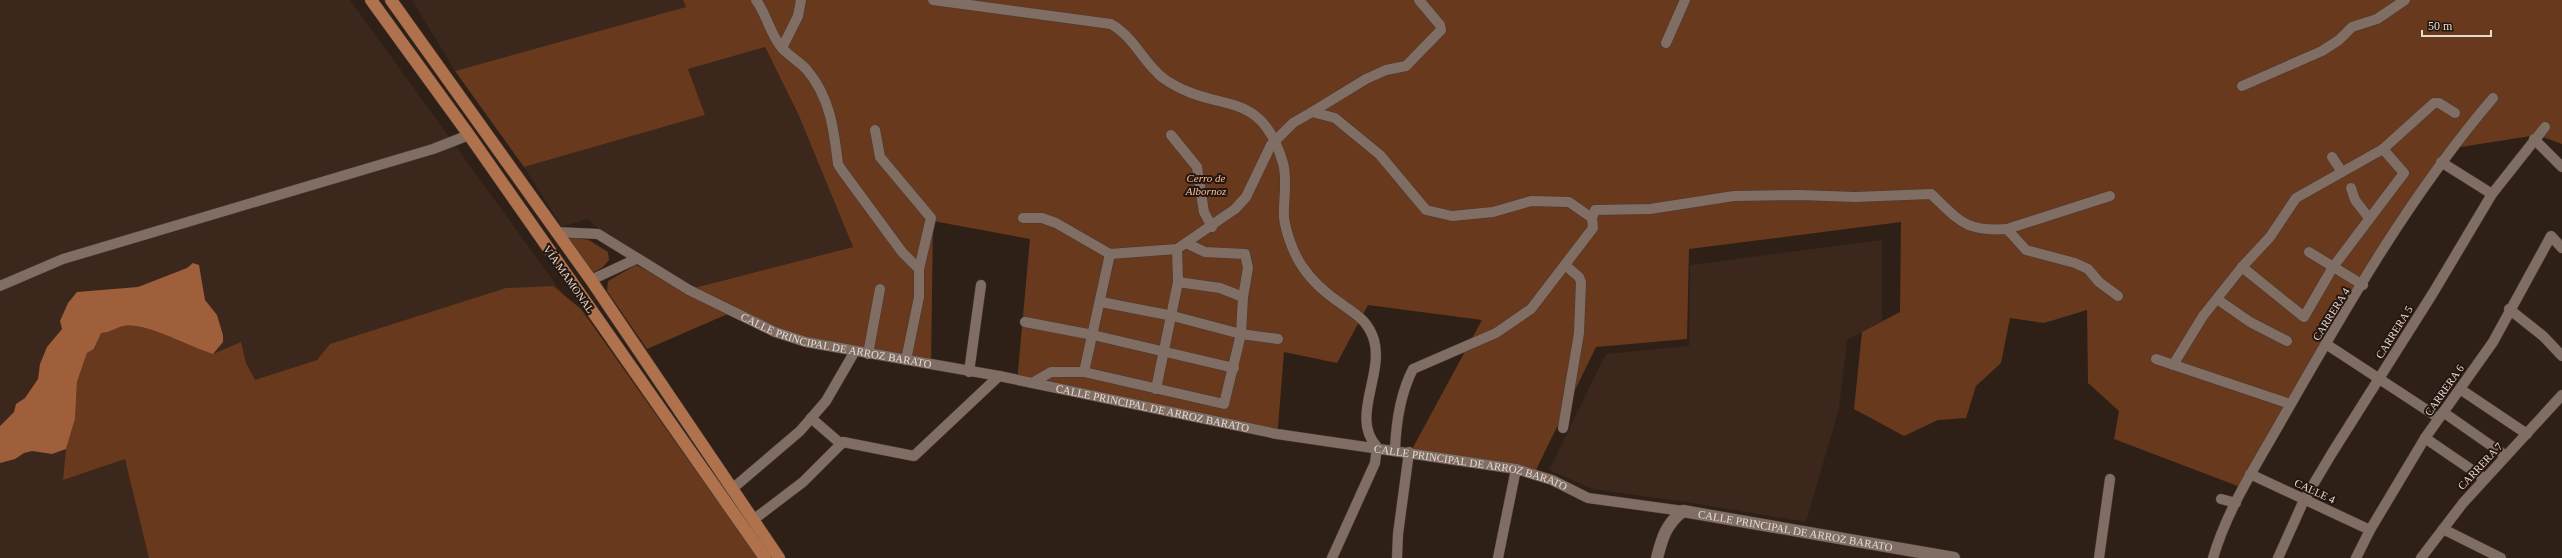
<svg xmlns="http://www.w3.org/2000/svg" width="2562" height="558" font-family="'Times New Roman',serif">
<style>
.built{fill:#3b271b}
.green{fill:#68391c}
.water{fill:#9f5f3a}
.lines{fill:none;stroke-linecap:round;stroke-linejoin:round}
.minor-casing{stroke:#483b35;stroke-width:11}
.tertiary-casing{stroke:#483b35;stroke-width:13}
.primary-casing{stroke:#483b35;stroke-width:13}
.minor{stroke:#806e64;stroke-width:10}
.tertiary{stroke:#806e64;stroke-width:12}
.primary{stroke:#af724c;stroke-width:12}
.labels{text-anchor:middle;dominant-baseline:central;stroke-width:4;stroke-linejoin:round;paint-order:stroke}
.park-label{font-size:11px;font-style:italic;fill:#f8c0a1;stroke:#24160e}
.street-label{font-size:11px;fill:#e5dbd5;stroke:#24160e}
</style>
<rect width="100%" height="100%" fill="#2e2017"/>
<g class="built">
<path d="M0,0H350L754,558H0Z"/>
<path d="M412,0H683L687,7L455,71Z"/>
<path d="M764,46L799,116L853,247L690,289L636,259L587,219L562,227L524,167L704,115L688,69Z"/>
<path d="M1882,240V321L1847,340L1839,409L1806,522L1686,502L1593,489L1549,470L1606,354L1689,346L1690,265Z"/>
</g>
<g class="green">
<path d="M683,0H2562V144L2537,135L2448,149L2243,488L2114,439L2119,411L2088,383L2087,310L2044,323L2010,318L2001,363L1976,386L1966,418L1938,420L1904,436L1854,409L1862,332L1900,312L1901,222L1689,249L1687,339L1596,347L1533,476L1410,453L1482,320L1368,305L1337,363L1284,352L1277,439L1017,382L1030,239L933,221L931,366L805,344L690,289L853,247L799,116L765,47L688,69L705,115L524,167L455,71L686,7Z"/>
<path d="M564,236L589,240L608,252L609,260L603,267L591,274Z"/>
<path d="M636,265L730,313L647,349L607,291L608,281Z"/>
<path d="M553,286L581,309L758,558H149L125,459L63,480L66,449L75,419L77,382L87,353L95,349L100,333C113,332 116,327 124,326C146,322 189,347 213,354L241,342L246,363L255,380L317,360L330,344L506,288Z"/>
</g>
<path class="water" d="M193,263L199,265L205,300L217,315L223,335V342L213,354C189,347 146,322 124,326C116,327 113,332 101,333L94,349L87,353L77,382L75,419L66,449L52,454L32,451L24,453L15,459L0,463V426L14,412L16,404L25,398L38,379L40,364L47,347L62,329L60,321L68,303L77,292L138,287L187,268Z"/>
<g class="lines">
<defs>
<g id="minor">
<path d="M756,0C767,15 770,34 782,48C789,56 800,62 807,70C830,97 834,130 838,164L841,169L902,252L919,269V297L906,360"/>
<path d="M933,0L1111,24C1134,37 1143,62 1163,78C1216,116 1260,84 1283,163C1288,181 1283,200 1284,218C1286,232 1293,253 1302,266C1311,280 1328,295 1343,305C1358,316 1368,321 1374,340C1384,375 1350,418 1377,447L1375,463L1332,558"/>
<path d="M1666,43L1685,0"/>
<path d="M782,48L798,16L801,0"/>
<path d="M2242,86L2322,51L2339,40L2352,27L2377,19L2405,0"/>
<path d="M1312,112L1366,79L1386,70L1406,66L1441,30L1440,25L1419,0"/>
<path d="M875,130L880,157L931,218L919,269"/>
<path d="M1171,135L1197,167L1204,212L1212,227"/>
<path d="M2534,139L2562,167"/>
<path d="M2332,157L2342,172"/>
<path d="M2441,162L2492,194"/>
<path d="M2351,188L2355,200L2369,218"/>
<path d="M1023,218H1042L1056,223L1110,254L1177,249L1235,209L1246,197L1271,145L1293,123L1312,112L1335,118L1380,155L1426,210L1452,216L1493,212L1531,201L1569,202L1592,218"/>
<path d="M2007,229L2110,196"/>
<path id="s1" d="M556,232L598,234L689,290L775,332L806,342L999,376L1277,434L1516,469L1552,480L1588,498L1683,511"/>
<path d="M1186,243L1205,252L1245,254L1248,268L1243,297"/>
<path d="M2309,252L2363,285"/>
<path d="M2242,267L2304,317L2333,267L2404,173L2383,149"/>
<path d="M591,280L636,259"/>
<path d="M0,286L63,259L433,149L469,135"/>
<path d="M2217,299L2250,322L2287,341"/>
<path d="M1101,302L1173,316L1241,334L1278,339"/>
<path d="M2509,309L2543,336L2562,356"/>
<path d="M1025,322L1093,335L1234,368"/>
<path d="M2326,344L2439,418"/>
<path d="M868,354L880,289"/>
<path d="M2156,359L2290,404"/>
<path d="M2173,365L2203,316L2242,267L2270,237L2296,198L2383,149L2434,103H2439L2455,113"/>
<path d="M969,372L981,285"/>
<path d="M1084,372L1110,254"/>
<path d="M1032,383L1051,372H1084L1224,404L1241,334L1243,297L1220,288L1178,282"/>
<path d="M1156,389L1178,282L1177,249"/>
<path d="M2460,389L2527,434"/>
<path d="M2443,412L2506,456"/>
<path d="M811,418L841,444"/>
<path d="M1563,428L1579,333L1581,282L1579,277L1565,265"/>
<path d="M2425,438L2485,479"/>
<path d="M1395,450C1396,423 1401,392 1413,369L1496,333L1531,309L1593,228L1592,218L1595,210L1650,209L1734,196L1800,195L1855,197L1931,194C1960,221 1965,232 2007,229L2026,250L2075,263L2088,269L2099,282L2118,296"/>
<path d="M2250,474L2370,530"/>
<path d="M732,489L800,431L826,401L855,351"/>
<path d="M2221,499L2236,503"/>
<path d="M753,520L803,482L843,442L914,456L999,376"/>
<path d="M2443,529L2501,558"/>
<path d="M1397,558L1398,534L1409,452"/>
<path d="M1498,558L1516,469"/>
<path d="M2099,558L2110,479"/>
<path d="M2213,558C2227,510 2255,467 2280,423C2344,311 2409,196 2493,98"/>
<path d="M2278,558L2304,500L2332,453L2433,293L2492,194L2545,127"/>
<path d="M2356,558L2370,530L2425,438L2493,342L2551,236L2562,248"/>
<path d="M2421,558L2463,503L2562,395"/>
</g>
<g id="tertiary">
<path id="s2" d="M1657,558C1662,538 1666,524 1683,511L1954,558"/>
</g>
<g id="primary">
<path d="M371,0L469,135L765,558"/>
<path d="M391,0L591,280L779,558"/>
</g>
</defs>
<use href="#minor" class="minor-casing"/>
<use href="#tertiary" class="tertiary-casing"/>
<use href="#primary" class="primary-casing"/>
<use href="#minor" class="minor"/>
<use href="#tertiary" class="tertiary"/>
<use href="#primary" class="primary"/>
</g>
<g class="labels">
<g class="park-label">
<text x="1206" y="178">Cerro de<tspan x="1206" dy="13">Albornoz</tspan></text>
</g>
<g class="street-label">
<text transform="translate(569 279) rotate(55)">VÍA MAMONAL</text>
<text transform="translate(2331 314) rotate(-58)">CARRERA 4</text>
<text transform="translate(2394 332) rotate(-58)">CARRERA 5</text>
<text stroke="none"><textPath href="#s1" startOffset="306">CALLE PRINCIPAL DE ARROZ BARATO</textPath></text>
<text transform="translate(2444 390) rotate(-55)">CARRERA 6</text>
<text stroke="none"><textPath href="#s1" startOffset="630">CALLE PRINCIPAL DE ARROZ BARATO</textPath></text>
<text transform="translate(2480 466) rotate(-47)">CARRERA 7</text>
<text stroke="none"><textPath href="#s1" startOffset="954">CALLE PRINCIPAL DE ARROZ BARATO</textPath></text>
<text transform="translate(2315 491) rotate(25)">CALLE 4</text>
<text stroke="none"><textPath href="#s2" startOffset="169">CALLE PRINCIPAL DE ARROZ BARATO</textPath></text>
</g>
</g>
<path d="M2422 30v6h69v-6" fill="none" stroke="#e5dbd5" stroke-width="2"/>
<text x="2428" y="30" font-size="12" fill="#e5dbd5" stroke="#24160e" stroke-width="3" paint-order="stroke">50 m</text>
</svg>
